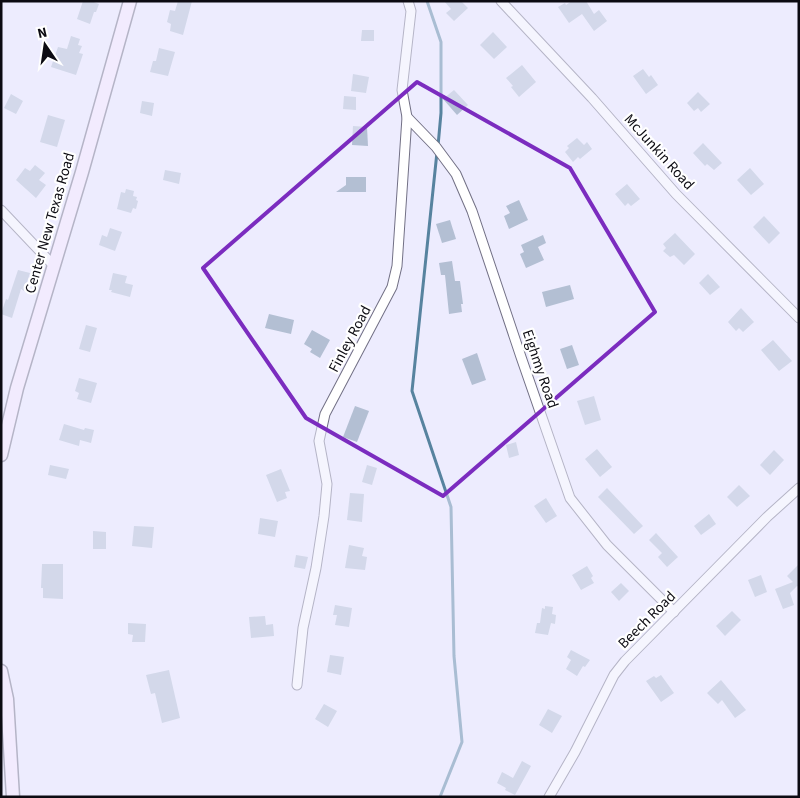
<svg xmlns="http://www.w3.org/2000/svg" width="800" height="798" font-family="'Source Sans 3',sans-serif">
<style>
.lines{fill:none;stroke-linecap:round;stroke-linejoin:round}
.stream{stroke:#57839f;stroke-width:3}
.building{fill:#b3bfd3}
.street-casing{stroke:#727085;stroke-width:11}
.secondary-casing{stroke:#727085;stroke-width:15}
.street{stroke:#fff;stroke-width:9}
.secondary{stroke:#f8e8fe;stroke-width:12}
.marked{fill:none;stroke:#7b2cbf;stroke-width:4;stroke-linejoin:round}
.labels{text-anchor:middle;dominant-baseline:central;stroke-width:4.5;stroke-linejoin:round;paint-order:stroke}
.street-label{font-size:15px;fill:#0c0b12;stroke:#fff}
</style>
<rect width="100%" height="100%" fill="#edecfe"/>
<g class="lines">
<g class="stream">
<path d="M427,1L441,42V113L438,146"/>
<path d="M437,152L412,391L451,507L454,656L462,742L440,797"/>
</g>
</g>
<g class="building">
<path d="M83,1H91L99,4L96,12H94L90,24L77,19Z"/>
<path d="M178,1H192L183,35L170,31L171,24L167,22L170,10L175,11Z"/>
<path d="M444,1H461L468,8L454,21L446,13L451,9Z"/>
<path d="M572,1H586L594,14L599,10L607,21L594,31L582,14L569,23L558,7L565,3L566,5Z"/>
<path d="M362,30H374V41H361Z"/>
<path d="M493,32L507,47L494,59L480,45Z"/>
<path d="M71,36L80,39L78,45L82,46L79,53L83,54L76,75L51,67L58,47L67,49Z"/>
<path d="M159,48L175,52L168,76L150,72L153,61H156Z"/>
<path d="M522,65L536,82L519,97L511,87L513,86L506,78Z"/>
<path d="M643,69L649,77L651,75L658,85L646,94L633,76Z"/>
<path d="M353,74L369,77L366,93L351,91Z"/>
<path d="M454,90L468,105L457,115L443,99Z"/>
<path d="M698,92L710,104L701,112L698,108L694,111L687,103Z"/>
<path d="M11,94L23,101L16,114L4,108Z"/>
<path d="M344,96L356,97V110L343,109Z"/>
<path d="M142,101L154,103L152,116L140,113Z"/>
<path d="M48,115L65,120L57,147L40,142Z"/>
<path d="M353,126L367,127L368,146L352,145Z"/>
<path d="M577,138L584,145L587,142L592,149L580,159L578,157L573,162L565,152L569,148L567,146Z"/>
<path d="M703,143L722,163L714,170L707,164L705,166L693,153Z"/>
<path d="M35,165L45,173L39,180L46,185L36,198L16,180L25,168L30,171Z"/>
<path d="M750,168L764,184L751,195L737,180Z"/>
<path d="M165,170L181,173L179,184L163,180Z"/>
<path d="M346,177H366V192H336L346,185Z"/>
<path d="M627,184L640,199L631,206L628,203L625,206L615,194Z"/>
<path d="M126,189L134,191L133,196L137,197L136,200L138,201L136,209L133,208L131,213L117,209L121,192L125,193Z"/>
<path d="M519,200L528,220L509,229L504,216L510,213L506,206Z"/>
<path d="M764,216L780,233L769,244L753,227Z"/>
<path d="M450,220L456,239L442,243L436,224Z"/>
<path d="M110,228L122,232L115,251L99,245L102,235L107,237Z"/>
<path d="M675,233L695,254L684,265L674,255L670,257L663,251L666,248L663,244Z"/>
<path d="M543,235L546,243L538,247L544,260L526,268L520,254L524,252L521,245Z"/>
<path d="M452,261L455,281H460L463,304H461L462,312L449,314L445,275H441L439,263Z"/>
<path d="M18,270L30,273L24,291L21,289L12,318L1,314L6,299L8,300Z"/>
<path d="M113,273L127,276L125,283L133,285L130,297L111,292L112,290H109Z"/>
<path d="M708,274L720,287L710,295L699,283Z"/>
<path d="M570,285L574,299L546,307L542,292Z"/>
<path d="M741,308L754,322L743,332L739,328L736,331L728,322Z"/>
<path d="M269,314L294,320L291,334L265,328Z"/>
<path d="M86,325L97,328L90,352L79,349Z"/>
<path d="M312,330L330,340L320,358L310,352L312,349L304,344Z"/>
<path d="M773,340L792,361L779,371L761,350Z"/>
<path d="M572,345L579,365L567,369L560,349Z"/>
<path d="M477,353L486,380L472,385L462,359Z"/>
<path d="M79,378L97,383L91,403L77,399L79,393L75,391Z"/>
<path d="M594,396L601,420L585,425L577,401Z"/>
<path d="M355,406L369,411L357,442L343,437Z"/>
<path d="M64,424L84,430L85,428L94,430L91,443L80,440L79,446L59,440Z"/>
<path d="M516,442L519,455L509,458L506,445Z"/>
<path d="M597,449L612,467L600,477L585,459Z"/>
<path d="M774,450L784,460L770,475L760,465Z"/>
<path d="M50,465L69,469L66,479L48,475Z"/>
<path d="M367,465L377,468L372,485L362,482Z"/>
<path d="M281,469L290,491L285,492L287,498L277,502L266,475Z"/>
<path d="M739,485L750,496L737,507L727,497Z"/>
<path d="M607,488L643,526L634,534L598,497Z"/>
<path d="M350,493L364,494L362,522L347,520Z"/>
<path d="M546,498L557,516L546,523L534,506Z"/>
<path d="M709,514L716,524L701,535L694,526Z"/>
<path d="M260,518L278,521L275,537L258,534Z"/>
<path d="M134,526L154,527L152,548L132,546Z"/>
<path d="M93,531L106,532V549H93Z"/>
<path d="M656,533L678,557L667,567L658,557L662,553L649,540Z"/>
<path d="M349,545L364,548L362,556L367,557L365,570L345,568Z"/>
<path d="M296,555L308,557L305,569L294,567Z"/>
<path d="M42,564H63V599L43,598V588H41Z"/>
<path d="M799,564V587L797,586L790,593L794,605L783,609L775,589L793,582L787,576Z"/>
<path d="M587,566L593,576L591,578L594,583L581,590L572,575Z"/>
<path d="M761,575L767,592L755,597L748,580Z"/>
<path d="M621,583L629,591L619,601L611,592Z"/>
<path d="M335,605L352,608L349,627L335,625L337,615H333Z"/>
<path d="M545,606L553,607L552,614L556,615L555,624L551,623L548,635L535,633L537,623H540L542,608L545,609Z"/>
<path d="M732,611L741,620L725,636L716,626Z"/>
<path d="M265,616L266,625L273,624L274,636L251,638L249,617Z"/>
<path d="M128,623L146,624L145,642H132L133,635L128,634Z"/>
<path d="M571,650L590,660L585,667L583,666L577,676L566,669L571,660L567,657Z"/>
<path d="M330,655L344,657L341,675L327,672Z"/>
<path d="M169,670L180,718L162,723L155,693L151,694L146,675Z"/>
<path d="M661,675L674,693L661,702L646,681L654,676L656,678Z"/>
<path d="M721,680L746,710L735,718L722,700L718,704L707,693Z"/>
<path d="M324,704L337,711L328,727L315,719Z"/>
<path d="M548,709L562,716L552,733L539,725Z"/>
<path d="M522,761L531,766L515,795L505,790L506,788L497,783L502,772L513,778Z"/>
</g>
<g class="lines">
<defs>
<g id="street">
<path d="M501,1L592,98L676,194L799,318"/>
<path d="M407,117L436,147L456,174L472,211L521,357L570,498L607,545L674,612"/>
<path d="M1,210L54,266"/>
<path d="M297,685L303,628L316,568L324,516L327,484L319,441L325,414L392,287L397,266L407,117L402,90L411,11L408,1"/>
<path d="M549,797L575,752L614,675L625,661L767,517L799,488"/>
</g>
<g id="secondary">
<path d="M1,455L17,388L82,172L130,1"/>
<path d="M1,671L7,699L13,797"/>
</g>
</defs>
<use href="#street" class="street-casing"/>
<use href="#secondary" class="secondary-casing"/>
<use href="#street" class="street"/>
<use href="#secondary" class="secondary"/>
</g>
<path d="M0 0H800V798H0ZM417,82L570,168L655,312L443,496L306,418L203,268Z" fill="#edecfe" fill-opacity=".55" fill-rule="evenodd"/>
<path class="marked" d="M417,82L570,168L655,312L443,496L306,418L203,268Z"/>
<g class="labels">
<g class="street-label">
<text transform="translate(659 152) rotate(48)">McJunkin Road</text>
<text transform="translate(50 223) rotate(-74)">Center New Texas Road</text>
<text transform="translate(350 339) rotate(-62)">Finley Road</text>
<text transform="translate(540 369) rotate(71)">Eighmy Road</text>
<text transform="translate(647 620) rotate(-45)">Beech Road</text>
</g>
</g>
<rect width="800" height="798" fill="none" stroke="#0c0b12" stroke-width="5"/>
<g transform="translate(45 45) rotate(347)" stroke="#ffffff" stroke-width="4" paint-order="stroke">
<path d="M0-4L9 19L0 12L-9 19Z" fill="#0c0b12"/>
<text y="-8" font-size="14" font-weight="bold" text-anchor="middle" fill="#0c0b12">N</text>
</g>
</svg>
